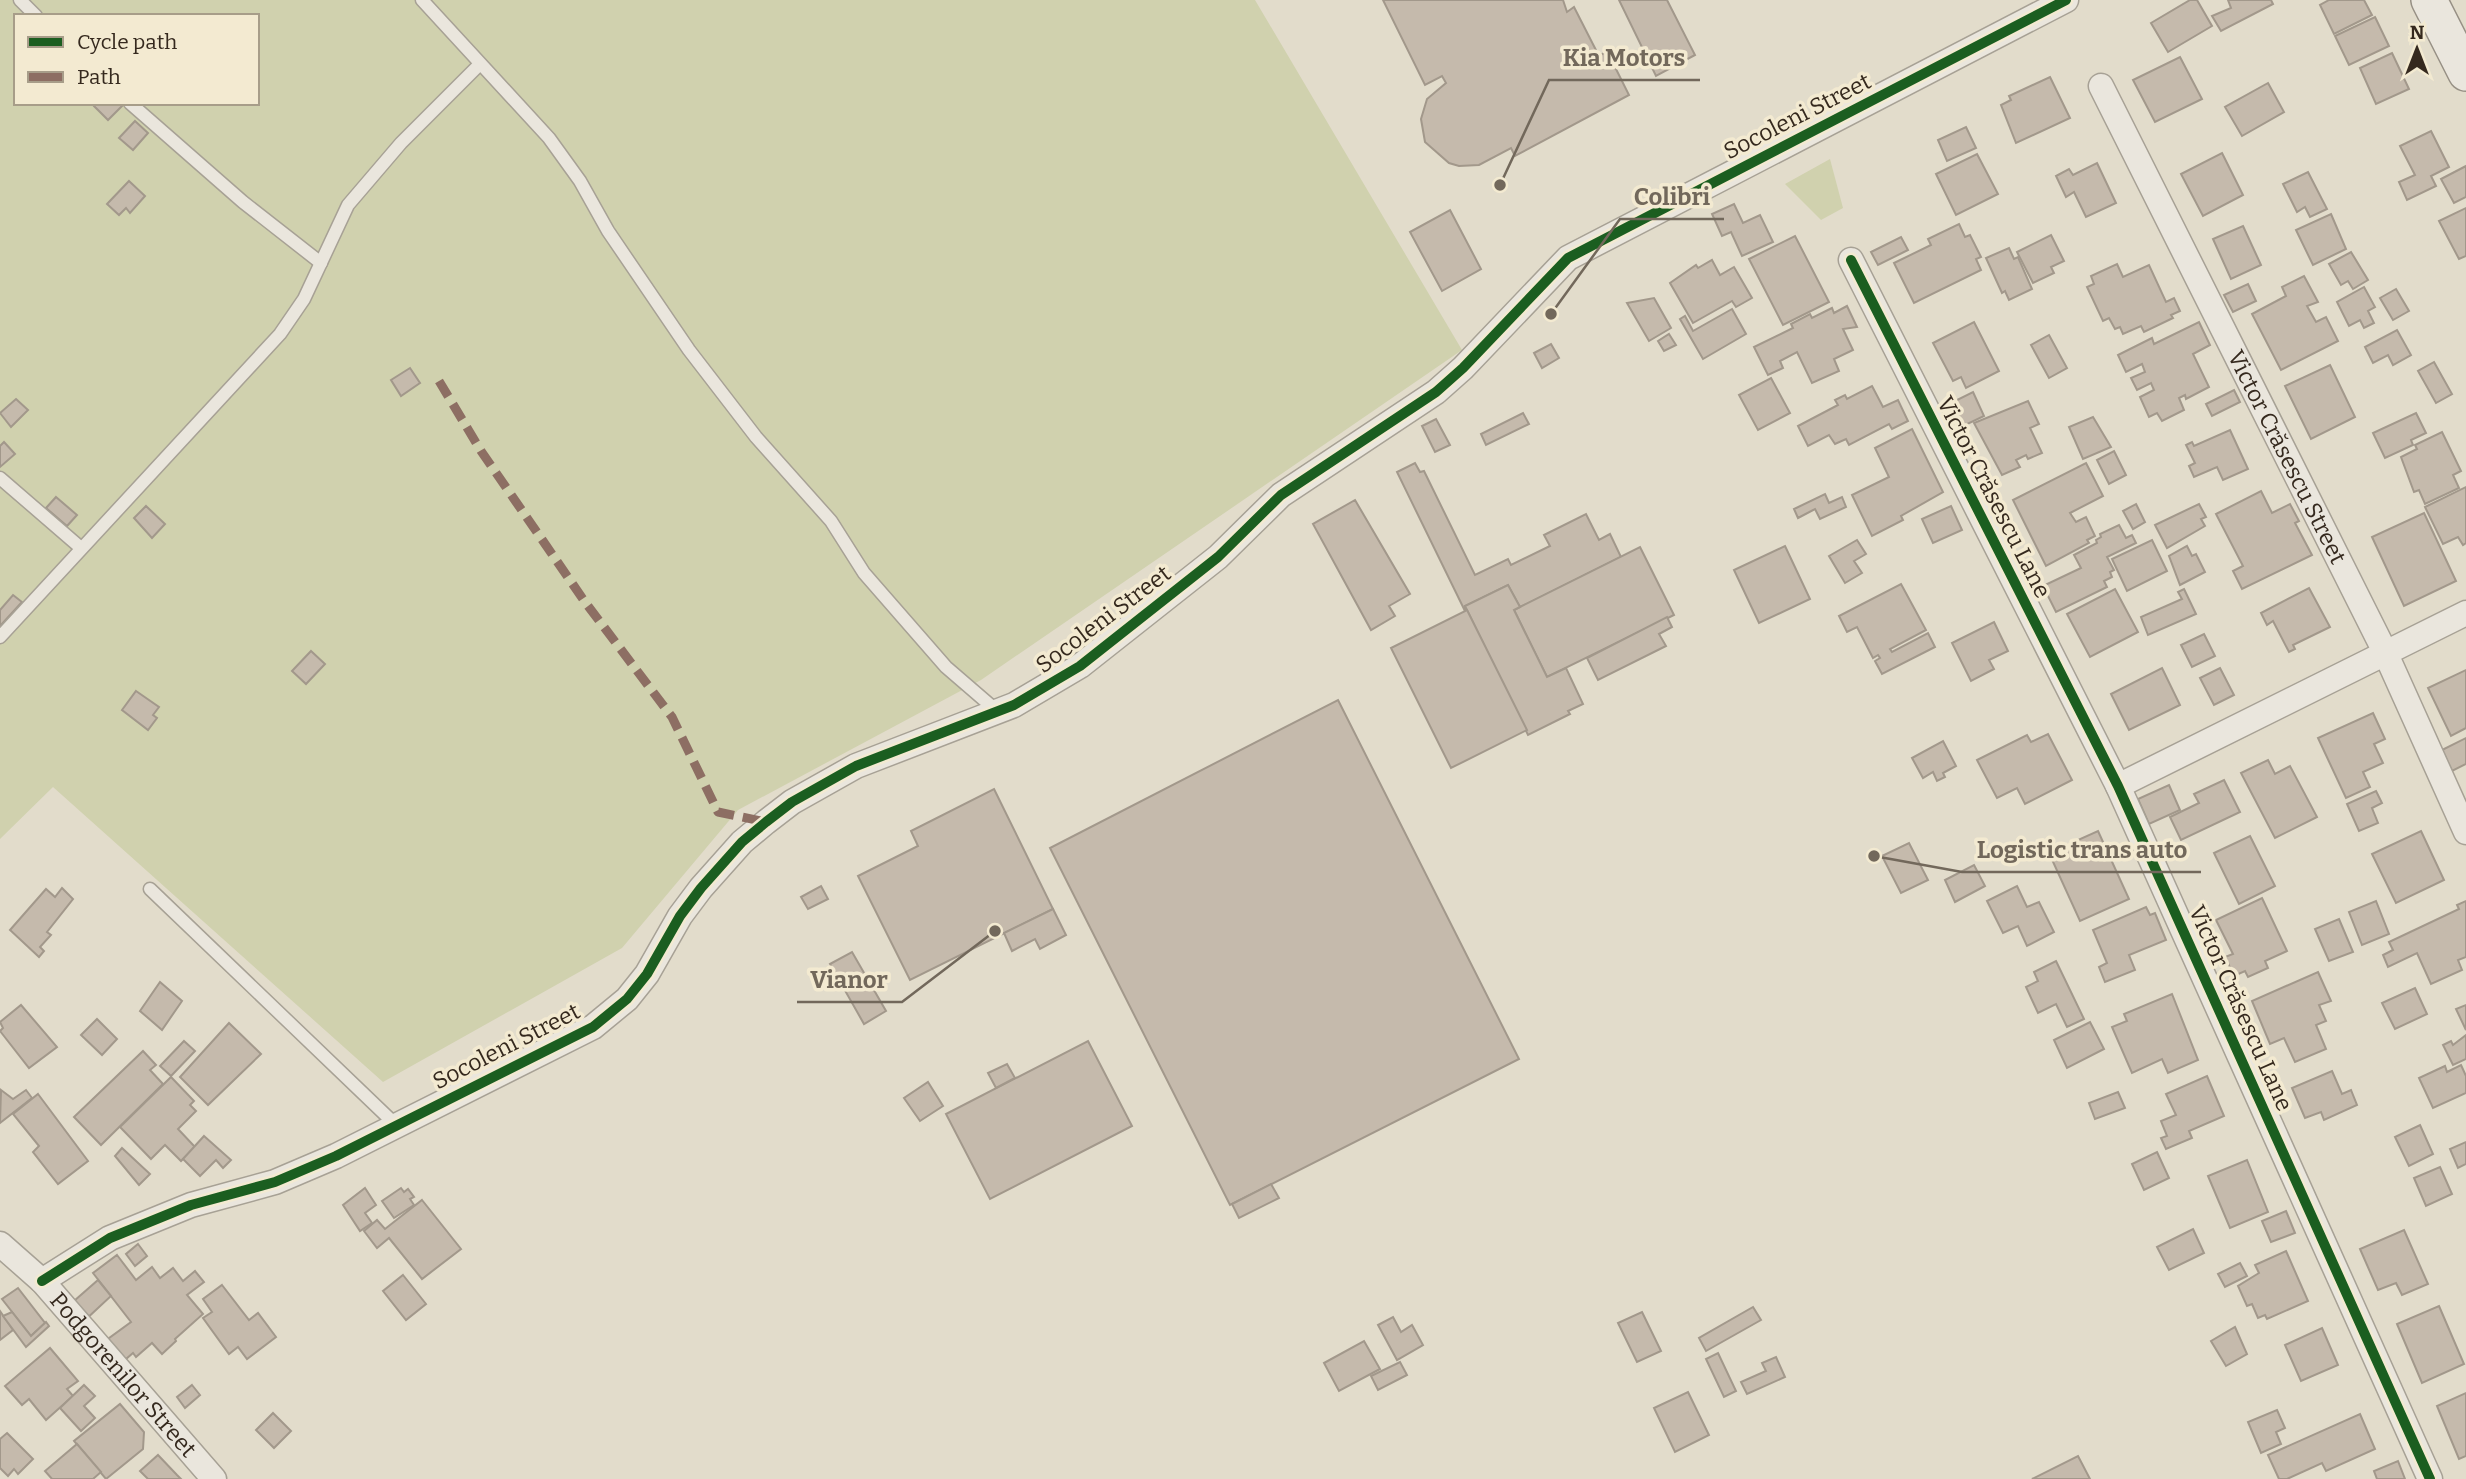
<svg xmlns="http://www.w3.org/2000/svg" width="2466" height="1479" font-family="Bitter,serif">
<style>
.green{fill:#d0d1ae;fill-rule:evenodd}
.building{fill:#c5baac;stroke:#a2988b;stroke-width:2}
.lines{fill:none;stroke-linecap:round;stroke-linejoin:round}
.service-casing{stroke:#a7a195;stroke-width:15}
.minor-casing{stroke:#a7a195;stroke-width:27}
.secondary-casing{stroke:#979085;stroke-width:38}
.service{stroke:#eae6dd;stroke-width:12}
.minor{stroke:#eae6dd;stroke-width:24}
.secondary{stroke:#eae6dd;stroke-width:35}
.quiet{stroke:#8d6e63;stroke-width:9;stroke-dasharray:18 9;stroke-linecap:butt}
.cycleway-casing{stroke:#f3ead1;stroke-width:15}
.cycleway{stroke:#1b5e20;stroke-width:10}
.labels{text-anchor:middle;dominant-baseline:central;stroke-width:7;stroke-linejoin:round;paint-order:stroke}
.street-label{font-size:23px;fill:#35291e;stroke:#f3ead1}
.leader{fill:none;stroke:#72685b;stroke-width:2.5}
.callout-dot{fill:#72685b;stroke:#f3ead1;stroke-width:2.5}
.callout-label{font-size:24px;text-anchor:middle;font-weight:bold;fill:#72685b;stroke:#f3ead1;stroke-width:7;stroke-linejoin:round;paint-order:stroke}
</style>
<rect width="100%" height="100%" fill="#e2dccb"/>
<g class="green">
<path d="M0,0H1255L1462,350L981,680L738,810L622,948L383,1082L53,787L0,839ZM16,16H257V103H16Z"/>
<path d="M1830,159L1843,208L1821,220L1785,184Z"/>
</g>
<g class="building">
<path d="M1383,0H1563L1567,12L1574,7L1599,56L1607,51L1629,95L1515,156L1511,148L1479,165L1459,166L1449,163L1425,142L1421,119L1427,99L1446,83L1442,76L1425,85Z"/>
<path d="M1619,0H1667L1695,55L1656,76Z"/>
<path d="M2190,0H2197L2212,26L2168,52L2151,23Z"/>
<path d="M2228,0H2271L2273,4L2221,31L2212,16L2231,8Z"/>
<path d="M2329,0H2364L2372,15L2334,34L2320,5Z"/>
<path d="M2375,17L2389,46L2349,65L2335,36Z"/>
<path d="M2392,53L2409,89L2376,104L2360,68Z"/>
<path d="M2180,57L2202,99L2155,122L2133,80Z"/>
<path d="M2050,77L2070,118L2016,143L2001,105L2011,100L2009,96Z"/>
<path d="M2268,83L2284,112L2242,136L2225,107Z"/>
<path d="M96,103H122L123,105L108,120L94,106Z"/>
<path d="M135,121L148,133L133,150L119,138Z"/>
<path d="M1966,127L1976,148L1947,161L1938,140Z"/>
<path d="M2431,131L2449,167L2431,176L2436,186L2407,200L2399,182L2415,175L2400,146Z"/>
<path d="M2222,153L2243,195L2203,216L2181,174Z"/>
<path d="M1977,154L1998,194L1956,215L1936,174Z"/>
<path d="M2097,163L2116,203L2086,217L2074,192L2066,197L2056,176L2069,169L2073,175Z"/>
<path d="M2466,166V197L2454,203L2441,179Z"/>
<path d="M2308,172L2327,209L2310,217L2305,207L2297,212L2283,184Z"/>
<path d="M129,181L145,196L130,213L126,208L119,215L107,204Z"/>
<path d="M1734,204L1743,223L1760,215L1773,242L1742,256L1731,232L1722,236L1712,214Z"/>
<path d="M2466,208V256L2459,259L2439,221Z"/>
<path d="M1450,210L1481,269L1442,291L1410,232Z"/>
<path d="M2331,214L2346,249L2313,265L2296,230Z"/>
<path d="M1959,224L1965,237L1970,235L1981,257L1976,259L1981,270L1914,303L1894,263L1931,245L1928,239Z"/>
<path d="M2243,226L2261,265L2231,279L2213,239Z"/>
<path d="M2051,235L2064,261L2051,267L2054,273L2033,283L2017,252Z"/>
<path d="M1795,236L1829,302L1783,325L1749,259Z"/>
<path d="M1901,237L1908,250L1878,265L1871,252Z"/>
<path d="M2009,248L2014,259L2018,257L2032,289L2009,300L2005,291L2002,293L1986,258Z"/>
<path d="M2351,252L2368,280L2353,289L2348,281L2341,285L2329,264Z"/>
<path d="M1712,260L1720,275L1734,267L1752,298L1736,307L1732,301L1693,323L1670,283L1696,265L1698,268Z"/>
<path d="M2117,264L2123,277L2149,265L2166,302L2174,298L2180,311L2171,315L2173,318L2144,332L2141,326L2123,334L2120,327L2115,329L2109,318L2103,321L2087,287L2094,284L2091,276Z"/>
<path d="M2304,276L2318,302L2307,306L2316,322L2326,317L2338,341L2281,370L2252,314L2286,296L2282,287Z"/>
<path d="M2248,284L2256,301L2233,312L2224,295Z"/>
<path d="M2364,287L2375,307L2368,311L2374,323L2364,328L2360,320L2349,326L2337,302Z"/>
<path d="M2396,289L2409,311L2393,320L2380,298Z"/>
<path d="M1654,298L1671,328L1649,341L1627,303Z"/>
<path d="M1847,306L1857,327L1843,329L1853,350L1834,359L1839,371L1812,383L1797,352L1780,361L1783,368L1768,375L1754,347L1793,328L1791,324L1810,314L1812,318L1832,308L1834,313Z"/>
<path d="M1732,309L1746,334L1703,359L1680,319L1685,316L1693,331Z"/>
<path d="M1974,322L1999,371L1966,388L1961,377L1953,381L1933,343Z"/>
<path d="M2199,322L2210,345L2193,354L2209,387L2186,399L2185,395L2179,398L2184,410L2162,421L2157,413L2149,417L2140,397L2154,390L2151,383L2137,390L2131,378L2145,372L2142,364L2126,372L2118,355L2152,338L2154,344Z"/>
<path d="M2397,330L2411,355L2393,365L2388,355L2373,363L2365,347Z"/>
<path d="M1669,334L1676,345L1664,351L1658,341Z"/>
<path d="M2049,335L2067,368L2049,378L2031,345Z"/>
<path d="M1551,344L1559,358L1542,368L1534,353Z"/>
<path d="M2434,362L2452,394L2436,403L2418,371Z"/>
<path d="M2330,365L2355,417L2311,439L2285,386Z"/>
<path d="M410,368L420,383L401,396L391,380Z"/>
<path d="M1771,378L1790,413L1758,430L1739,395Z"/>
<path d="M1872,386L1883,407L1898,400L1908,421L1892,429L1889,424L1849,445L1846,439L1835,444L1829,435L1808,446L1798,426L1838,405L1835,400L1845,395L1847,399Z"/>
<path d="M2234,390L2240,402L2212,416L2206,404Z"/>
<path d="M1973,392L1984,416L1959,428L1947,405Z"/>
<path d="M16,399L28,410L11,427L0,413Z"/>
<path d="M2028,401L2039,424L2030,428L2042,453L2028,459L2026,455L2016,460L2020,467L2002,475L1974,423Z"/>
<path d="M1523,413L1529,424L1486,445L1481,434Z"/>
<path d="M2416,413L2426,433L2411,440L2413,445L2385,458L2373,433Z"/>
<path d="M2093,417L2111,447L2083,459L2069,427Z"/>
<path d="M1436,419L1450,445L1435,452L1422,426Z"/>
<path d="M1912,429L1943,492L1901,516L1903,520L1872,536L1852,495L1889,477L1875,448Z"/>
<path d="M2230,430L2248,469L2223,480L2217,467L2194,477L2189,466L2195,463L2186,445L2192,442L2194,446Z"/>
<path d="M2442,432L2461,471L2453,475L2459,488L2425,504L2419,490L2414,492L2401,457L2417,449L2415,445Z"/>
<path d="M4,442L15,454L0,467V446Z"/>
<path d="M2114,451L2126,475L2109,484L2097,460Z"/>
<path d="M1415,463L1420,472L1424,471L1475,575L1508,559L1511,565L1550,546L1544,535L1586,514L1599,540L1610,534L1621,557L1520,607L1508,585L1465,606V611L1397,472Z"/>
<path d="M2086,463L2103,496L2070,513L2076,522L2086,517L2095,536L2087,540L2089,543L2046,566L2013,500Z"/>
<path d="M2466,487V543L2463,545L2458,537L2443,544L2425,507Z"/>
<path d="M2261,491L2272,513L2290,504L2299,521L2295,523L2312,555L2242,589L2233,571L2243,566L2216,514Z"/>
<path d="M1825,494L1829,503L1842,497L1846,507L1820,519L1815,509L1798,518L1794,509Z"/>
<path d="M56,497L77,515L67,526L46,508Z"/>
<path d="M1355,500L1410,594L1389,606L1395,616L1371,630L1313,524Z"/>
<path d="M2136,504L2145,522L2133,529L2123,511Z"/>
<path d="M2199,504L2206,517L2201,519L2205,526L2167,548L2155,525Z"/>
<path d="M146,506L165,524L152,538L134,518Z"/>
<path d="M1951,506L1962,530L1933,543L1922,519Z"/>
<path d="M2424,513L2456,581L2404,606L2372,537Z"/>
<path d="M2119,525L2126,538L2132,535L2136,543L2107,557L2114,570L2110,572L2112,577L2104,581L2107,587L2056,612L2043,586L2081,568L2074,555L2097,543L2096,540L2101,537L2100,534Z"/>
<path d="M1857,540L1866,554L1854,561L1862,573L1845,583L1829,556Z"/>
<path d="M2152,540L2167,571L2127,591L2112,559Z"/>
<path d="M1785,546L1810,599L1759,623L1734,570Z"/>
<path d="M2187,546L2192,556L2196,554L2205,572L2180,585L2169,556Z"/>
<path d="M1640,547L1674,615L1547,677L1514,610Z"/>
<path d="M1901,584L1926,630L1890,649L1892,652L1928,633L1935,647L1882,674L1875,661L1880,658L1878,655L1873,658L1857,627L1847,632L1839,616Z"/>
<path d="M1508,585L1520,607L1514,610L1547,677L1566,668L1583,704L1568,711L1570,714L1528,735L1465,606Z"/>
<path d="M2309,588L2330,627L2293,645L2295,649L2289,652L2273,621L2267,625L2261,613Z"/>
<path d="M2115,589L2138,632L2090,657L2067,614Z"/>
<path d="M2184,589L2196,614L2148,635L2141,617L2182,599L2178,592Z"/>
<path d="M13,595L22,602L0,626V610Z"/>
<path d="M1467,610L1527,730L1451,768L1391,648Z"/>
<path d="M1667,617L1672,627L1659,634L1666,646L1598,680L1587,658Z"/>
<path d="M1994,622L2008,651L1989,660L1994,669L1971,681L1952,643Z"/>
<path d="M2204,634L2215,656L2192,667L2181,645Z"/>
<path d="M311,651L325,664L306,684L292,671Z"/>
<path d="M2162,668L2180,705L2129,730L2111,694Z"/>
<path d="M2220,668L2234,695L2214,705L2200,678Z"/>
<path d="M2466,670V728L2451,736L2428,688Z"/>
<path d="M136,691L159,707L153,715L157,718L148,730L122,710Z"/>
<path d="M1338,700L1519,1059L1230,1205L1050,848Z"/>
<path d="M2373,713L2385,739L2374,744L2383,763L2363,772L2370,787L2346,798L2318,738Z"/>
<path d="M2048,734L2072,780L2025,804L2017,788L1997,798L1977,760L2027,735L2031,742Z"/>
<path d="M2466,738V764L2452,771L2442,750Z"/>
<path d="M1943,741L1956,766L1943,773L1945,777L1937,781L1933,772L1923,778L1912,758Z"/>
<path d="M2268,760L2275,774L2290,766L2317,817L2275,838L2241,773Z"/>
<path d="M2224,780L2240,812L2181,840L2170,817L2199,803L2194,794Z"/>
<path d="M2169,785L2180,810L2149,824L2138,799Z"/>
<path d="M994,789L1053,909L910,980L858,876L918,846L911,831Z"/>
<path d="M2376,791L2382,803L2372,808L2378,823L2359,831L2347,804Z"/>
<path d="M2098,831L2129,899L2080,921L2049,853Z"/>
<path d="M2421,831L2444,880L2396,903L2372,854Z"/>
<path d="M2250,836L2275,886L2239,904L2214,853Z"/>
<path d="M1909,843L1928,880L1901,893L1882,856Z"/>
<path d="M1974,865L1985,886L1955,902L1945,880Z"/>
<path d="M821,886L828,899L808,909L801,897Z"/>
<path d="M2017,886L2027,907L2039,902L2054,932L2027,946L2018,926L2003,933L1987,901Z"/>
<path d="M62,888L73,899L47,932L51,935L40,947L44,951L39,957L10,930L46,889L55,897Z"/>
<path d="M2262,898L2287,951L2265,961L2268,968L2248,977L2245,971L2234,976L2225,957L2233,954L2216,920Z"/>
<path d="M2376,901L2389,934L2362,945L2349,912Z"/>
<path d="M2466,901V957L2458,960L2462,970L2431,984L2417,953L2388,967L2383,955L2393,950L2389,942L2459,909L2457,905Z"/>
<path d="M2146,907L2150,915L2155,913L2166,940L2129,955L2135,970L2105,982L2099,967L2107,963L2093,930Z"/>
<path d="M1053,909L1066,935L1040,949L1035,939L1012,951L1004,933Z"/>
<path d="M2339,919L2353,952L2329,961L2315,929Z"/>
<path d="M852,952L886,1011L864,1024L830,964Z"/>
<path d="M2056,961L2084,1019L2067,1027L2056,1004L2038,1013L2026,987L2038,981L2034,972Z"/>
<path d="M2318,972L2331,1001L2319,1005L2326,1021L2316,1025L2326,1049L2295,1062L2284,1038L2270,1044L2252,1001Z"/>
<path d="M160,982L182,1001L162,1030L140,1011Z"/>
<path d="M2415,988L2427,1014L2395,1029L2382,1003Z"/>
<path d="M2172,994L2198,1060L2168,1073L2162,1059L2132,1073L2112,1027L2127,1021L2124,1014Z"/>
<path d="M21,1005L57,1047L29,1068L0,1031L3,1028L0,1022Z"/>
<path d="M2466,1005V1030L2456,1009Z"/>
<path d="M97,1019L117,1039L102,1055L81,1035Z"/>
<path d="M2090,1022L2104,1049L2067,1068L2054,1040Z"/>
<path d="M229,1023L261,1054L208,1105L180,1077Z"/>
<path d="M2466,1035V1059L2453,1065L2443,1045L2451,1041L2453,1045Z"/>
<path d="M184,1041L195,1051L171,1076L160,1066Z"/>
<path d="M1088,1041L1132,1126L990,1199L946,1114Z"/>
<path d="M143,1051L156,1065L150,1070L163,1084L101,1145L74,1117Z"/>
<path d="M1007,1064L1015,1078L996,1088L988,1073Z"/>
<path d="M2461,1065L2466,1076V1093L2433,1108L2419,1078L2445,1066L2447,1072Z"/>
<path d="M2332,1071L2342,1094L2351,1090L2357,1105L2324,1120L2321,1112L2305,1118L2292,1088Z"/>
<path d="M2207,1076L2224,1116L2189,1131L2192,1138L2166,1149L2161,1138L2167,1136L2161,1121L2176,1115L2166,1094Z"/>
<path d="M171,1077L194,1101L190,1105L196,1111L178,1129L195,1147L181,1161L165,1145L151,1159L120,1127Z"/>
<path d="M928,1082L943,1106L920,1121L904,1098Z"/>
<path d="M1,1090L13,1099L26,1090L32,1098L0,1123Z"/>
<path d="M2118,1092L2125,1108L2095,1119L2089,1103Z"/>
<path d="M38,1094L88,1161L58,1184L33,1152L39,1146L13,1114Z"/>
<path d="M2420,1125L2433,1154L2409,1166L2395,1137Z"/>
<path d="M204,1136L231,1160L223,1168L216,1160L200,1176L183,1159Z"/>
<path d="M2466,1142V1164L2458,1168L2450,1149Z"/>
<path d="M122,1148L150,1174L139,1185L115,1156Z"/>
<path d="M2157,1152L2169,1178L2144,1190L2132,1164Z"/>
<path d="M2247,1160L2268,1212L2230,1228L2208,1176Z"/>
<path d="M2440,1167L2452,1194L2426,1206L2414,1178Z"/>
<path d="M1271,1184L1279,1198L1239,1218L1232,1204Z"/>
<path d="M365,1188L376,1205L365,1213L372,1223L360,1231L343,1205Z"/>
<path d="M401,1188L404,1192L408,1189L414,1197L410,1199L414,1205L394,1218L382,1201Z"/>
<path d="M422,1200L461,1249L422,1279L389,1238L377,1248L364,1231L377,1220L385,1229Z"/>
<path d="M2286,1211L2295,1233L2271,1242L2262,1221Z"/>
<path d="M2193,1229L2204,1253L2169,1270L2157,1247Z"/>
<path d="M2404,1230L2428,1284L2402,1295L2396,1283L2378,1290L2360,1249Z"/>
<path d="M138,1244L147,1256L135,1266L126,1254Z"/>
<path d="M2286,1251L2308,1301L2267,1319L2265,1315L2258,1318L2252,1304L2247,1306L2238,1286L2259,1273L2255,1265Z"/>
<path d="M117,1255L136,1280L152,1267L160,1278L173,1268L183,1281L195,1271L204,1282L187,1295L203,1314L175,1339L176,1341L162,1354L152,1343L136,1357L133,1353L119,1365L101,1344L131,1322L93,1273Z"/>
<path d="M2240,1263L2247,1276L2225,1287L2218,1274Z"/>
<path d="M403,1275L426,1304L406,1320L383,1291Z"/>
<path d="M98,1280L111,1296L84,1321L74,1301Z"/>
<path d="M222,1285L249,1320L258,1313L276,1337L247,1359L238,1347L229,1354L203,1318L212,1312L203,1299Z"/>
<path d="M18,1288L45,1323L31,1336L2,1299Z"/>
<path d="M2439,1306L2464,1364L2422,1383L2397,1324Z"/>
<path d="M1753,1307L1761,1320L1706,1351L1699,1338Z"/>
<path d="M0,1311L13,1330L0,1340Z"/>
<path d="M12,1312L31,1336L46,1322L49,1326L26,1347L3,1316Z"/>
<path d="M1642,1312L1661,1351L1637,1362L1618,1323Z"/>
<path d="M1393,1317L1401,1332L1412,1325L1423,1345L1397,1360L1378,1325Z"/>
<path d="M2235,1327L2247,1354L2226,1366L2211,1341Z"/>
<path d="M2322,1328L2338,1365L2301,1381L2285,1345Z"/>
<path d="M1364,1341L1380,1369L1339,1391L1324,1363Z"/>
<path d="M50,1348L78,1381L67,1389L73,1396L46,1420L29,1399L22,1405L5,1386Z"/>
<path d="M1718,1353L1736,1391L1724,1397L1706,1359Z"/>
<path d="M1776,1357L1785,1377L1747,1394L1741,1382L1766,1371L1762,1363Z"/>
<path d="M1400,1362L1407,1375L1378,1390L1371,1376Z"/>
<path d="M84,1385L95,1396L84,1406L95,1418L81,1431L60,1408Z"/>
<path d="M192,1385L200,1395L185,1408L177,1397Z"/>
<path d="M1688,1392L1709,1435L1675,1452L1654,1408Z"/>
<path d="M2466,1393V1456L2459,1459L2437,1406Z"/>
<path d="M120,1404L144,1432L143,1449L106,1479L74,1441Z"/>
<path d="M2277,1410L2285,1428L2276,1432L2281,1444L2261,1453L2248,1422Z"/>
<path d="M273,1413L291,1431L274,1448L256,1430Z"/>
<path d="M2360,1414L2375,1449L2326,1471L2322,1463L2287,1479H2279L2268,1455Z"/>
<path d="M7,1433L33,1459L18,1474L14,1469L8,1476L0,1468V1439Z"/>
<path d="M77,1444L101,1472L93,1479H52L45,1471Z"/>
<path d="M158,1455L177,1475L181,1479H148L140,1471Z"/>
<path d="M2078,1456L2090,1479H2032Z"/>
<path d="M2398,1461L2405,1479H2377L2374,1471Z"/>
</g>
<g class="lines">
<defs>
<g id="service">
<path d="M20,0L36,16"/>
<path d="M422,0L549,138L580,181L608,231L689,350L756,437L831,521L864,573L946,667L997,711"/>
<path d="M130,103L243,202L321,263"/>
<path d="M0,478L81,548"/>
<path d="M0,637L280,334L304,299L348,205L401,143L479,65"/>
<path d="M150,889L396,1125"/>
</g>
<g id="minor">
<path id="s1" d="M2101,86L2385,652L2466,832"/>
<path d="M1851,260L2118,786L2430,1479"/>
<path d="M2118,786L2466,613"/>
<path id="s2" d="M0,1244L42,1281L214,1479"/>
<path d="M42,1281L110,1238L191,1205L275,1182L336,1156L593,1027L627,999L647,974L680,916L701,888L742,842L766,822L792,802L856,766L1014,705L1080,666L1218,557L1281,495L1436,392L1463,368L1568,258L2066,0"/>
</g>
<path id="secondary" d="M2429,0L2466,73"/>
</defs>
<use href="#service" class="service-casing"/>
<use href="#minor" class="minor-casing"/>
<use href="#secondary" class="secondary-casing"/>
<use href="#service" class="service"/>
<use href="#minor" class="minor"/>
<use href="#secondary" class="secondary"/>
<path class="quiet" d="M439,381L481,451L585,602L672,717L718,812L766,822"/>
<defs>
<g id="cycleway">
<path d="M1851,260L2118,786L2430,1479"/>
<path d="M42,1281L110,1238L191,1205L275,1182L336,1156L593,1027L627,999L647,974L680,916L701,888L742,842L766,822L792,802L856,766L1014,705L1080,666L1218,557L1281,495L1436,392L1463,368L1568,258L2066,0"/>
</g>
</defs>
<use href="#cycleway" class="cycleway-casing"/>
<use href="#cycleway" class="cycleway"/>
</g>
<g class="labels">
<g class="street-label">
<text transform="translate(1797 116) rotate(-27)">Socoleni Street</text>
<text stroke="none"><textPath href="#s1" startOffset="415">Victor Crăsescu Street</textPath></text>
<text transform="translate(1994 497) rotate(63)">Victor Crăsescu Lane</text>
<text transform="translate(1103 619) rotate(-37)">Socoleni Street</text>
<text transform="translate(2241 1008) rotate(66)">Victor Crăsescu Lane</text>
<text transform="translate(506 1046) rotate(-27)">Socoleni Street</text>
<text stroke="none"><textPath href="#s2" startOffset="180">Podgorenilor Street</textPath></text>
</g>
</g>
<path class="leader" d="M1500 185L1549 80H1700M1551 314L1620 219H1724M1874 856L1962 872H2201M995 931L902 1002H797"/>
<g class="callout-dot">
<circle cx="1500" cy="185" r="7"/>
<circle cx="1551" cy="314" r="7"/>
<circle cx="1874" cy="856" r="7"/>
<circle cx="995" cy="931" r="7"/>
</g>
<g class="callout-label">
<text x="1624" y="66">Kia Motors</text>
<text x="1672" y="205">Colibri</text>
<text x="2082" y="858">Logistic trans auto</text>
<text x="849" y="988">Vianor</text>
</g>
<rect x="14" y="14" width="245" height="91" fill="#f3ead1" stroke="#a79d89" stroke-width="2"/>
<rect x="28" y="37" width="35" height="10" fill="#1b5e20" stroke="#a79d89" stroke-width="2"/>
<text x="77" y="49" font-size="21" fill="#35291e">Cycle path</text>
<rect x="28" y="72" width="35" height="10" fill="#8d6e63" stroke="#a79d89" stroke-width="2"/>
<text x="77" y="84" font-size="21" fill="#35291e">Path</text>
<g transform="translate(2417 49)" stroke="#f3ead1" stroke-width="5" paint-order="stroke">
<path d="M0-5L12 26L0 18L-12 26Z" fill="#35291e"/>
<text y="-10" font-size="19" font-weight="bold" text-anchor="middle" fill="#35291e">N</text>
</g>
</svg>
